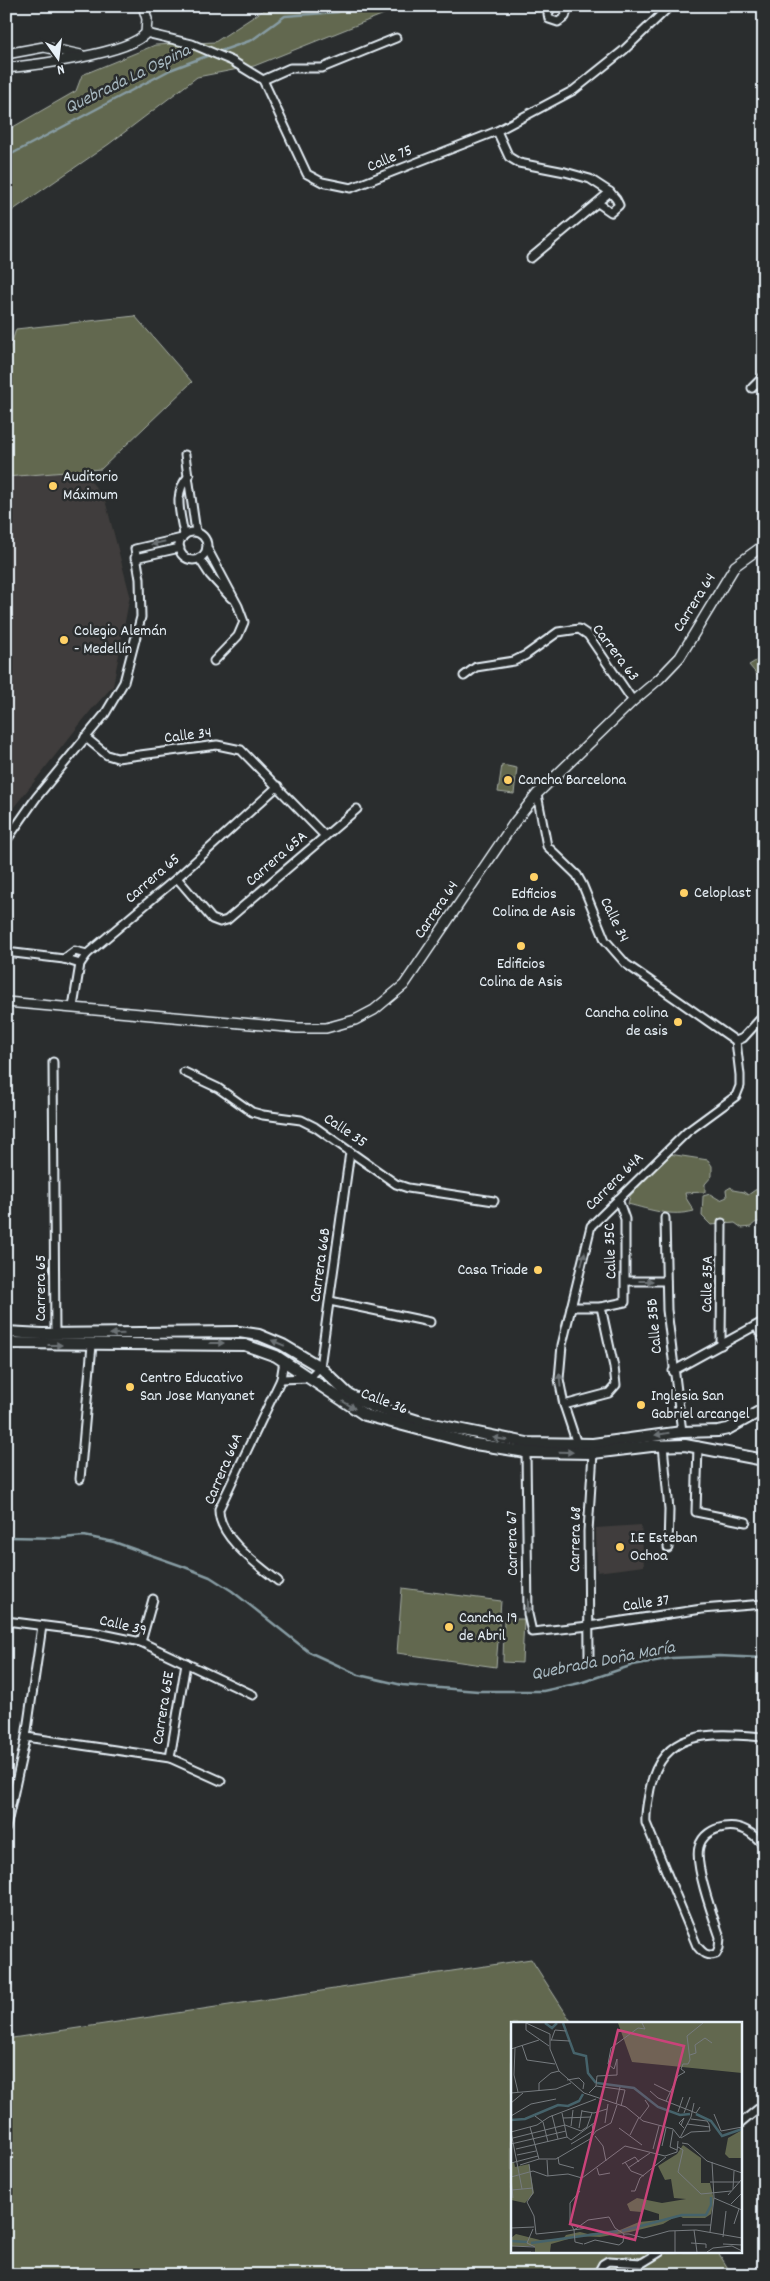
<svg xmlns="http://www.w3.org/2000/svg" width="770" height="2281" font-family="Dekko,sans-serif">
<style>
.built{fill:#403e3c}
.green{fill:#62684f;stroke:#a5aca4}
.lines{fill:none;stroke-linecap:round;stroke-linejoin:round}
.stream{stroke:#879ca3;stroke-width:2.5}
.minor-casing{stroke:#e8f1f8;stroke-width:11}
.tertiary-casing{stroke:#e8f1f8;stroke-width:12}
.secondary-casing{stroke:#e8f1f8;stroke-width:14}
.minor{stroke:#2a2d2e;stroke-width:7}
.tertiary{stroke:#2a2d2e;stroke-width:9}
.secondary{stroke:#2a2d2e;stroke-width:10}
.oneway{fill:#6c7275}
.poi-dot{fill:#ffd166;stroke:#2a2d2e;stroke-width:2}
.labels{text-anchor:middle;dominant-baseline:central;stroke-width:5;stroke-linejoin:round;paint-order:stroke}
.street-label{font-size:16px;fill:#e8f1f8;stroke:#2a2d2e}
.poi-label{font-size:16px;fill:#e8f1f8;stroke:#2a2d2e;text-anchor:start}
.water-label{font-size:18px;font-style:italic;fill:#a7b8c0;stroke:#2a2d2e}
.inset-river{fill:none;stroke:#46636b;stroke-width:2.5}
.inset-road{fill:none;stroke:#767b7f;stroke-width:1}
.view{fill:#ca437a;fill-opacity:0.15;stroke:#ca437a;stroke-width:2.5}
.inset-edge{fill:none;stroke:#e8f1f8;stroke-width:2.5}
</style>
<rect width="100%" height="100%" fill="#2a2d2e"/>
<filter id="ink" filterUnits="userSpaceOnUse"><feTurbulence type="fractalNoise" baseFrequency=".02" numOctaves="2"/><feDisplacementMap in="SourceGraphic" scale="10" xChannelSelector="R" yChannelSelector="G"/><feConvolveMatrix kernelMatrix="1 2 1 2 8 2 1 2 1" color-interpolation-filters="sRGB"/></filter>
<g filter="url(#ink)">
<g class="built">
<path d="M52,429L105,500L130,595L113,686L92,709L6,817V454Z"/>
<path d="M641,1525L644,1566L597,1572L596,1528Z"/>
</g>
<g class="green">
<path d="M270,6H404L254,66L197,77L109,144L6,215V131L76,91L82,75L155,45L215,42Z"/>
<path d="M135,316L192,382L101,469L6,477V361L16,329Z"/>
<path d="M764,656V683L749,665Z"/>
<path d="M502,765L517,768L514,794L498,792Z"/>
<path d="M669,1154L708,1160L712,1166V1176L705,1184V1192L685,1193L686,1198L694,1211C671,1217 651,1210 628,1204L630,1196Z"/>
<path d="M731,1187L733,1190L744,1192L748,1195L755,1190L764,1188V1223C758,1221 754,1222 751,1227L742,1228L735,1223L711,1225L702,1216L703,1196L710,1194L720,1200L727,1197L726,1190Z"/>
<path d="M402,1588L501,1601L496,1667L397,1653Z"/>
<path d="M504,1619H524L522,1663L503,1662Z"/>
<path d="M531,1959L572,2023L512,2024V2252H718L732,2275H6V2039Z"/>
</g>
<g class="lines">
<g class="stream">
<path d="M218,52L252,40L285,16L338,12L347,6"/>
<path d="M6,157L170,70L212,54"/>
<path d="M6,1537L63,1538L84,1536L114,1542L182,1566L210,1577L232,1591L309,1652L359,1675L402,1685L478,1691H543L580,1683L633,1665L672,1658L719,1656L764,1658"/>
</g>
<defs>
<g id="minor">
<path d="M552,6L548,14L549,19L558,22L565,17L568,7"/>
<path d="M146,33L192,44L232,61L263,80L307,174L322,182L351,188L497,131L574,90L624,50L670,6"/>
<path d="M263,80L290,68H322L396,38"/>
<path d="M497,131L509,157L519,163L565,172L590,179L610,192L616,199L619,205L611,212L598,203"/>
<path d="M531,258L610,192"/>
<path d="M752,388L764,376"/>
<path d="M185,455L196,532"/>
<circle cx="193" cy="546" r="14"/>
<path d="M184,535C181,515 172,493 189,476"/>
<path d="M207,548L238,606L244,622L238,636L214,661"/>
<path d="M135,558L180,548"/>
<path d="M199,558L210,575L231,598"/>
<path d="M464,676L476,667L514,661L526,655L558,632L579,629L588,635L633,701"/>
<path d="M85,737L107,755L117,758L217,745L241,750L325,836"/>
<path d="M537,794L547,846L577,875L583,886L605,940L626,964L736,1041"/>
<path d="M6,841L36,798L105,714L124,682L141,617L140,579L135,549L182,538"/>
<path d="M177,878L212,919L220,922L227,920L357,809"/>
<path d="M6,952L64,959L80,964"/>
<path d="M64,959L75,951L87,954"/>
<path d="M73,1007L80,964L87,954L177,878L278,786"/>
<path d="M53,1062L55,1334"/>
<path d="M184,1072L218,1088L252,1112L263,1115L301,1120L315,1127L396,1184L408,1188L494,1201"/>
<path d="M764,1101V1102"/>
<path d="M665,1218L667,1310L682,1432"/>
<path d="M626,1281H666"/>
<path d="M330,1301L430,1322"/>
<path d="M571,1307H601L625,1302V1219L618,1199"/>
<path d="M756,1326L764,1340"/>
<path d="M721,1345L722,1223"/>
<path d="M673,1371L764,1321"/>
<path d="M281,1379L309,1378L320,1367L350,1152"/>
<path d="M564,1405L609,1393L616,1385L614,1367L601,1307"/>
<path d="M577,1444L564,1405L559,1379L562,1345L591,1226L687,1132L736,1096L740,1086V1075L736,1041L743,1038L764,1015"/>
<path d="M663,1445L669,1510L668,1548"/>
<path d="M698,1446L696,1512L746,1522"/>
<path d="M526,1452L528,1614L532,1632L589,1626L702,1609L764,1604"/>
<path d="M80,1479L92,1345"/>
<path d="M278,1581C258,1565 218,1537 219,1509L281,1379L284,1361"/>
<path d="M6,1621L93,1632L141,1642L253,1695"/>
<path d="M141,1642L153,1599"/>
<path d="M589,1655L588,1531L593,1453"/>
<path d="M26,1737L170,1758L221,1781"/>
<path d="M764,1737C714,1733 662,1727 650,1789C648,1801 645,1811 646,1823L697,1946C703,1953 706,1957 716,1954L719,1948L720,1937C713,1917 694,1865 699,1847C702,1835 713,1829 724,1827C741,1824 753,1833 764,1846"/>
<path d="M170,1758L186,1663"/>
<path d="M6,1828L26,1737L42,1626"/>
<path d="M741,2123L764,2104"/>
<path d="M597,2275L603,2264L608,2261L642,2263L660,2252"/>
</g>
<g id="tertiary">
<path d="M6,54L44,47L81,55"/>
<path d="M6,68C35,65 129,54 146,33L147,19L143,6"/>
<path d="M6,1002L297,1028H326L355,1020L374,1010L404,985L514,823L537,794L633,701L659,679L680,657L735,566L764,545"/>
</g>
<g id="secondary">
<path d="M6,1332L42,1334L239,1332L259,1335L283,1345L320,1367L348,1394L371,1406L418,1421L527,1443L593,1444L682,1432L718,1431L728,1429L764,1409"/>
<path d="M6,1343L245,1345L276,1356L365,1415L475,1444L526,1452L593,1453L651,1446L685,1445L764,1460"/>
</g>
</defs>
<use href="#minor" class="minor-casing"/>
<use href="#tertiary" class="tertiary-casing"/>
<use href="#secondary" class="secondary-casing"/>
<use href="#minor" class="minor"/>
<use href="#tertiary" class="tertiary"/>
<use href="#secondary" class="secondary"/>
</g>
<defs><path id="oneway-solid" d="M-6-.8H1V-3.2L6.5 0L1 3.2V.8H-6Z" transform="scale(1.25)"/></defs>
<g class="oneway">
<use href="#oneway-solid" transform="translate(158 543) rotate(167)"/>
<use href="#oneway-solid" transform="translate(583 1259) rotate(-76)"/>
<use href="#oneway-solid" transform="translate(646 1281)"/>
<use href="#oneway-solid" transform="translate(117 1334) rotate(179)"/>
<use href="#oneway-solid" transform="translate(217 1343)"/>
<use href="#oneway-solid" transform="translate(278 1343) rotate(-157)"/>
<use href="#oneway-solid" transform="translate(55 1345)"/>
<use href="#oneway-solid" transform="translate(560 1380) rotate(-94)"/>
<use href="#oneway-solid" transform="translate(349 1405) rotate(31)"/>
<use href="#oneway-solid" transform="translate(662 1434) rotate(171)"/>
<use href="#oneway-solid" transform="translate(500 1439) rotate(-170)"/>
<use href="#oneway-solid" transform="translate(566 1452) rotate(1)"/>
<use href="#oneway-solid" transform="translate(528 1606) rotate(89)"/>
</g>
</g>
<g class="poi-dot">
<circle cx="53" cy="486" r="5"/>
<circle cx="64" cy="640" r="5"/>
<circle cx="508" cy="780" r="5"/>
<circle cx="534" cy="877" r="5"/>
<circle cx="684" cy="893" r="5"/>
<circle cx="521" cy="946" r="5"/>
<circle cx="678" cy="1022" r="5"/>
<circle cx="538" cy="1270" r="5"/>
<circle cx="130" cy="1387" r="5"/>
<circle cx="641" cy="1405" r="5"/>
<circle cx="620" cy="1547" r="5"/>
<circle cx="449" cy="1627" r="5"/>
</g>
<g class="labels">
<g class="street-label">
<text transform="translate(390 159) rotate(-23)">Calle 75</text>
<text transform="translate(695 603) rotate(-58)">Carrera 64</text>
<text transform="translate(615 653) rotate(53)">Carrera 63</text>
<text transform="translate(188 736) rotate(-7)">Calle 34</text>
<text transform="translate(277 859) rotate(-41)">Carrera 65A</text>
<text transform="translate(153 879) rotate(-41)">Carrera 65</text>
<text transform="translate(437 910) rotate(-56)">Carrera 64</text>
<text transform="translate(614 920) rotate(64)">Calle 34</text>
<text transform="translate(345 1131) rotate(34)">Calle 35</text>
<text transform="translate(615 1182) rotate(-45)">Carrera 64A</text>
<text transform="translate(611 1251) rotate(-92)">Calle 35C</text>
<text transform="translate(321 1265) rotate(-82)">Carrera 66B</text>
<text transform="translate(708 1284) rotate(-89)">Calle 35A</text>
<text transform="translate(41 1288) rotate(-90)">Carrera 65</text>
<text transform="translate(655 1326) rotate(-95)">Calle 35B</text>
<text transform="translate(384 1402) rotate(21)">Calle 36</text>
<text transform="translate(224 1469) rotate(-67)">Carrera 66A</text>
<text transform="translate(576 1539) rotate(-89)">Carrera 68</text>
<text transform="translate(513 1543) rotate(-91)">Carrera 67</text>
<text transform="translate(646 1604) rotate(-8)">Calle 37</text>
<text transform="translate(123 1626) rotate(13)">Calle 39</text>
<text transform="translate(164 1708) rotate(-81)">Carrera 65E</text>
</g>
<g class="poi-label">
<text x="63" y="477">Auditorio<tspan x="63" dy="18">Máximum</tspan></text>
<text x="74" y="631">Colegio Alemán<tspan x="74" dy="18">- Medellín</tspan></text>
<text x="518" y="780">Cancha Barcelona</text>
<text x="694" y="893">Celoplast</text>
<text x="534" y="894" text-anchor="middle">Edficios<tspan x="534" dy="18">Colina de Asis</tspan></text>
<text x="521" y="964" text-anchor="middle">Edificios<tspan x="521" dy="18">Colina de Asis</tspan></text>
<text x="668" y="1013" text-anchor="end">Cancha colina<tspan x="668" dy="18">de asis</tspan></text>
<text x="528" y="1270" text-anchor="end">Casa Triade</text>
<text x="140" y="1378">Centro Educativo<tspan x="140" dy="18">San Jose Manyanet</tspan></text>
<text x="651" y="1396">Inglesia San<tspan x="651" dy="18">Gabriel arcangel</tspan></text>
<text x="630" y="1538">I.E Esteban<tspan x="630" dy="18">Ochoa</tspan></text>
<text x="459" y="1618">Cancha 19<tspan x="459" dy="18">de Abril</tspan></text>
</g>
<g class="water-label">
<text transform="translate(128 80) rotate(-26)">Quebrada La Ospina</text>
<text transform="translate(603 1662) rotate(-11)">Quebrada Doña María</text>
</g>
</g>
<g transform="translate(511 2022)">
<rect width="231" height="231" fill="#2a2d2e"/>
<path d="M107,1H231V51L121,40ZM231,108V136H218L214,132L217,116ZM172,123L190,136V161H199L203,178L200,192L194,196H172L167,193L152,202L119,210L89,215L68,214L40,222L39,230H24V224H0V216L5,212L29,218L52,217L55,213L69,210L77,212L109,208L128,200L148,198V192L132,187L130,190L119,189L116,182L126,176L151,181L175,177L163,176L160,157L154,158L147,144L166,132ZM0,140H3L4,145L18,142L23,171L14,181L0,178Z" fill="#62684f"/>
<path class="inset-river" d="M34,1L41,6L46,1M52,1L63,31L75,34L77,51L85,61M86,61L123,66L147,85L169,93L179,92M185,92L200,99L211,114L231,107M0,98L14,97L47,83L57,84L68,79L72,72M111,209L171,193H195L200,183V175M0,219L16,220M20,221L107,209"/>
<path class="inset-road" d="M15,1V8L38,24M15,1L39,12V27L48,49L73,71L115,85L132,99L162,107L169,116M41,18L59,19M40,19L44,8L55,9M11,23L16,38L44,42M4,26L3,53L7,70M0,27L28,18M179,33L185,31L184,23L194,16L201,21M56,58L68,56L73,61L72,67M143,62L159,70M85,64L114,68L110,84M28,69V61L40,51L48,49M139,69L147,76L185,91L189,85M0,71L45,67L60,61M78,71L85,64L86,54L106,53V37L103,47L97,42L100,26L127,6L134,7L131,1M155,79L167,54L174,50L170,47L172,42H177L179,38L176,14L192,1M0,81L12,71M105,82L109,65M71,89L83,91L96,87M167,90L172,75M51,91L56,115M173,91L179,75M203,92L210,109L231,105M41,93L47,117M0,94L20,82L45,77M24,94L32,100L37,120M52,96L80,95M129,96L138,84L134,78M180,97L196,99L198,102M94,101L97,82M176,102L199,105M170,103L173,96L168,101L173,106M60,104L62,88M19,105L28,137M68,106L71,88M108,106L131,123M162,108L159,125L166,128M119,113L128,95M84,114L92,124L95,139M56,115L60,118L83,101M2,116L54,103L70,109L76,105L81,91M169,116L180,95L183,81M170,116L180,110L199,109L198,102M171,121L177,122L196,139L231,151M0,122L55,109M60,122L82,109L81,102M151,124L155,106M167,125L172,128L167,150L190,172L220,169M5,127L56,115M142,127L148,104M6,133L25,129M47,135L48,142L63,146M36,138L37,154M114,140L120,149L133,154M201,140L203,176M0,141L27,134M18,142L22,171L16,180L23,194L25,212L55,209M111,142L124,135L128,140M9,143L28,137H45L79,117L85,109L100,101L106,83M86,146L88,153L99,151M117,146L139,131M199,160H229M11,167L0,110L26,103L38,95L85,77M222,167L223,149M1,168L22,166M120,169H124L129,156L155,135M217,173L231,157M2,176L0,155L22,149L36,154L57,152L71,156L114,124L154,134L166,130L167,119M203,176L231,188M220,182L231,171M223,202L228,187M171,203H200M0,206L23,205M22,207L16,221L24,225M63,208L77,198L98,195L104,206L113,212M63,208L59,200V181L69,169M63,208L64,220L72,222M183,208L186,230M55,209L76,206M199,210L203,176M118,212L133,216L158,209L185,208L231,216M212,215L215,189M180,221L195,222V226M73,222L84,218L108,223L112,220L113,212H118M212,222L231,223M0,224L24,225M0,230H20M164,230V209M196,230L202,226L221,224L231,229"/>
<path class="view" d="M107,8L173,24L124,218L59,202Z"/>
<rect width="231" height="231" class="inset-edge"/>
</g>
<rect width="770" height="2281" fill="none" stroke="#2a2d2e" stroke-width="25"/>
<rect x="12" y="12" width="745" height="2256" fill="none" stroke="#e8f1f8" stroke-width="2" filter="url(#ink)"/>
<g transform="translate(58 58) rotate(166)" stroke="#2a2d2e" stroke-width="4" paint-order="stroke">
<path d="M0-4L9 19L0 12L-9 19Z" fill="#e8f1f8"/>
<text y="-8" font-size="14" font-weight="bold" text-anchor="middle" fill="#e8f1f8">N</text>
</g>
</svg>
